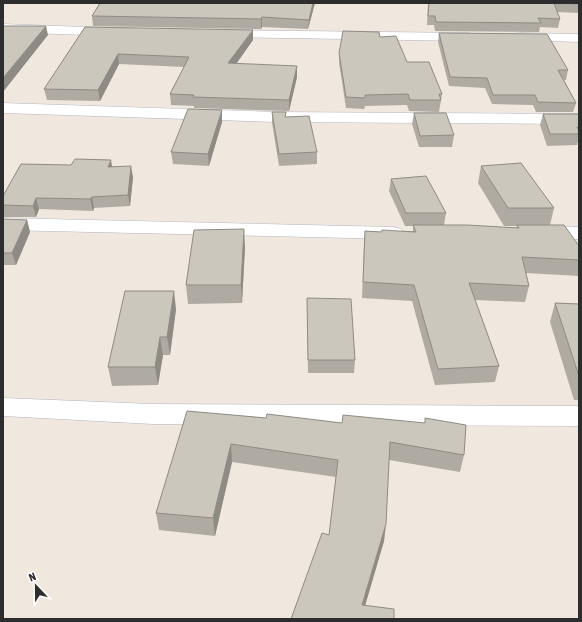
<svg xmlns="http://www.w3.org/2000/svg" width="582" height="622" font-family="'Asap Condensed',sans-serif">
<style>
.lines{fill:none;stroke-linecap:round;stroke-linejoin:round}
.street-casing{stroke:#b3b5c2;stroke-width:1}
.street{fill:#fff;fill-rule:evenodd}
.wall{fill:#afaba3}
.shaded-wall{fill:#8e8b84}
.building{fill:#cbc7bd;stroke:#8e8b84}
</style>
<rect width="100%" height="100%" fill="#f0e8df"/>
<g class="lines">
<defs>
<g id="street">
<path d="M3,24L112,28L117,29L119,32L117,35L112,36L3,32Z"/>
<path d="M222,30L468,33L473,34L475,37L473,40L468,41L217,37L215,34L217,31Z"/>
<path d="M520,33L579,34V42L515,40L513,37L515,34Z"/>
<path d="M3,103L275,112L579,114V124L275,122L3,113Z"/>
<path d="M3,218L394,227L401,229L404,233L401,237L394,239L3,230Z"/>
<path d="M540,227H579V239H540L533,237L530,233L533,229Z"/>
<path d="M3,398L153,404L579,406V426L153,424L3,416Z"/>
</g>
</defs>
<use href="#street" class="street-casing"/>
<use href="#street" class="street"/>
</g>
<g class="wall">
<path d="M100,3H315L308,29L262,27L261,29L93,26L92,16Z"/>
<path d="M428,3H579V13L557,12L560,19L558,28L540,27L539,32L435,31L434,25H427Z"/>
<path d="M85,27L253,40L236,64L297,77L289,111L194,108V106L171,105L170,94L184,67L119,64L100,101L47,100L44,89Z"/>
<path d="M439,33L568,70L566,80H564L576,103L573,112H536L533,105L492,104L485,88L449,86L438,42Z"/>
<path d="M339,53L407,62L442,94L439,112L409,111L407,105L365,106L364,109L346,108L339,63Z"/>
<path d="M272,112L286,117L317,152V164L279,166L272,123Z"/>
<path d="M414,113L454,135L452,147H419L412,124Z"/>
<path d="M543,114H579V138L577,145L547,146L540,125Z"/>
<path d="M222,122L209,166L173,164L171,152Z"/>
<path d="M481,166L554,208L550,225L579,246V276L526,273L529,286L525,302L475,300L499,366L495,382L435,385L412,301L362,298L364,246L365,231L381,232L413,231V226H405L389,191L391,179L446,213L444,225L516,228L517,226H504L478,183Z"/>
<path d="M112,167L133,177L130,206L94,208L93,211L39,209L36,217H3V196Z"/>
<path d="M3,219L27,220L30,232L16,265H3Z"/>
<path d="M245,247L242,303L188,304L186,285Z"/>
<path d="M307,298L355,360L354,373H308Z"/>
<path d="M555,303L579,304V400H574L550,322Z"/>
<path d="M176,309L170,355H163L158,385L112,386L108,367Z"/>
<path d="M187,411L266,418L464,455L460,472L389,460L384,541L365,606L291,619L329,535L336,477L232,462L215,536L159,530L156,513Z"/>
</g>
<g class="shaded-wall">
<path d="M313,3H315L308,29L309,20Z"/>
<path d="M262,17V27L261,29V19Z"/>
<path d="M46,26L48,35L3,92V78Z"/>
<path d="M253,30V40L229,74L228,63Z"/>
<path d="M118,54L119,64L100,101L98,90Z"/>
<path d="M297,66V77L289,111V100Z"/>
<path d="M222,110V122L209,166L208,154Z"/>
<path d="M111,160L113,172L108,167Z"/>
<path d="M131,166L133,177L130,206L128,195Z"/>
<path d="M92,197L94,208L93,211L90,199Z"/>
<path d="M36,198L39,209L36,217L33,206Z"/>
<path d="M27,220L30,232L16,265L12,253Z"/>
<path d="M244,229L245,247L242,303L241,285Z"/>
<path d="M174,291L176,309L170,355L167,337Z"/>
<path d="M160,337L163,355L158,385L155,367Z"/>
<path d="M231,444L232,462L215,536L213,518Z"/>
<path d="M386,524L384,541L361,619L362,605Z"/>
</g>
<g class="building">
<path d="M100,3H313L309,20L262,17L261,19L92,16Z"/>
<path d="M429,3H579V4L554,3L560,19L538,18L541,23L436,22L435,16H428Z"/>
<path d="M3,26H46L3,78Z"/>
<path d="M85,27L253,30L228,63L297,66L289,100L193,97L194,95L170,94L189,57L118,54L98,90L44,89Z"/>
<path d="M343,31L379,32L380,37L396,36L407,62H429L442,94H439L441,100H410L408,94L365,95V98L346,97L339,53Z"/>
<path d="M439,33L547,34L568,70H558L576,103L538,102L535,95H493L487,78L450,77Z"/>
<path d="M188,109L222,110L208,154L171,152Z"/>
<path d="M272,112H286L285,117L309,116L317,152L279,154Z"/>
<path d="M414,113H446L454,135L420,136Z"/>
<path d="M543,114H579V127H577L579,131V134H550Z"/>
<path d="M75,159L111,160L108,167L131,166L128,195L92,197L90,199L36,198L33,206L3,205V196L21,164L71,165Z"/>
<path d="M521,163L554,208H508L481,166Z"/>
<path d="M426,176L446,213H406L391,179Z"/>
<path d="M3,219L27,220L12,253H3Z"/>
<path d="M413,225H467L519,228L517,225H564L579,246V260L522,257L529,286L469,283L499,366L438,369L414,285L363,282L365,231L381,232L382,230L416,232Z"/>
<path d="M244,229L241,285H186L194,230Z"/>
<path d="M125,291H174L167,337H160L155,367H108Z"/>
<path d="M307,298L351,299L355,360H308Z"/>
<path d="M555,303L579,304V376Z"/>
<path d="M187,411L266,418L267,414L342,423L343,415L425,423V418L466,425L464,455L390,442L386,524L362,605L394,609V619H291L322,533L329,535L338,460L231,444L213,518L156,513Z"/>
</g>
<rect width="582" height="622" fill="none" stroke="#2d2d2d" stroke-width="8"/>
<g transform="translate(36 586) rotate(338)" stroke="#ffffff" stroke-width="3" paint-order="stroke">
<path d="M0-3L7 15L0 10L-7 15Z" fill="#2d2d2d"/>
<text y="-6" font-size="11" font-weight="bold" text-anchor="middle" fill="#2d2d2d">N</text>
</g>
</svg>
